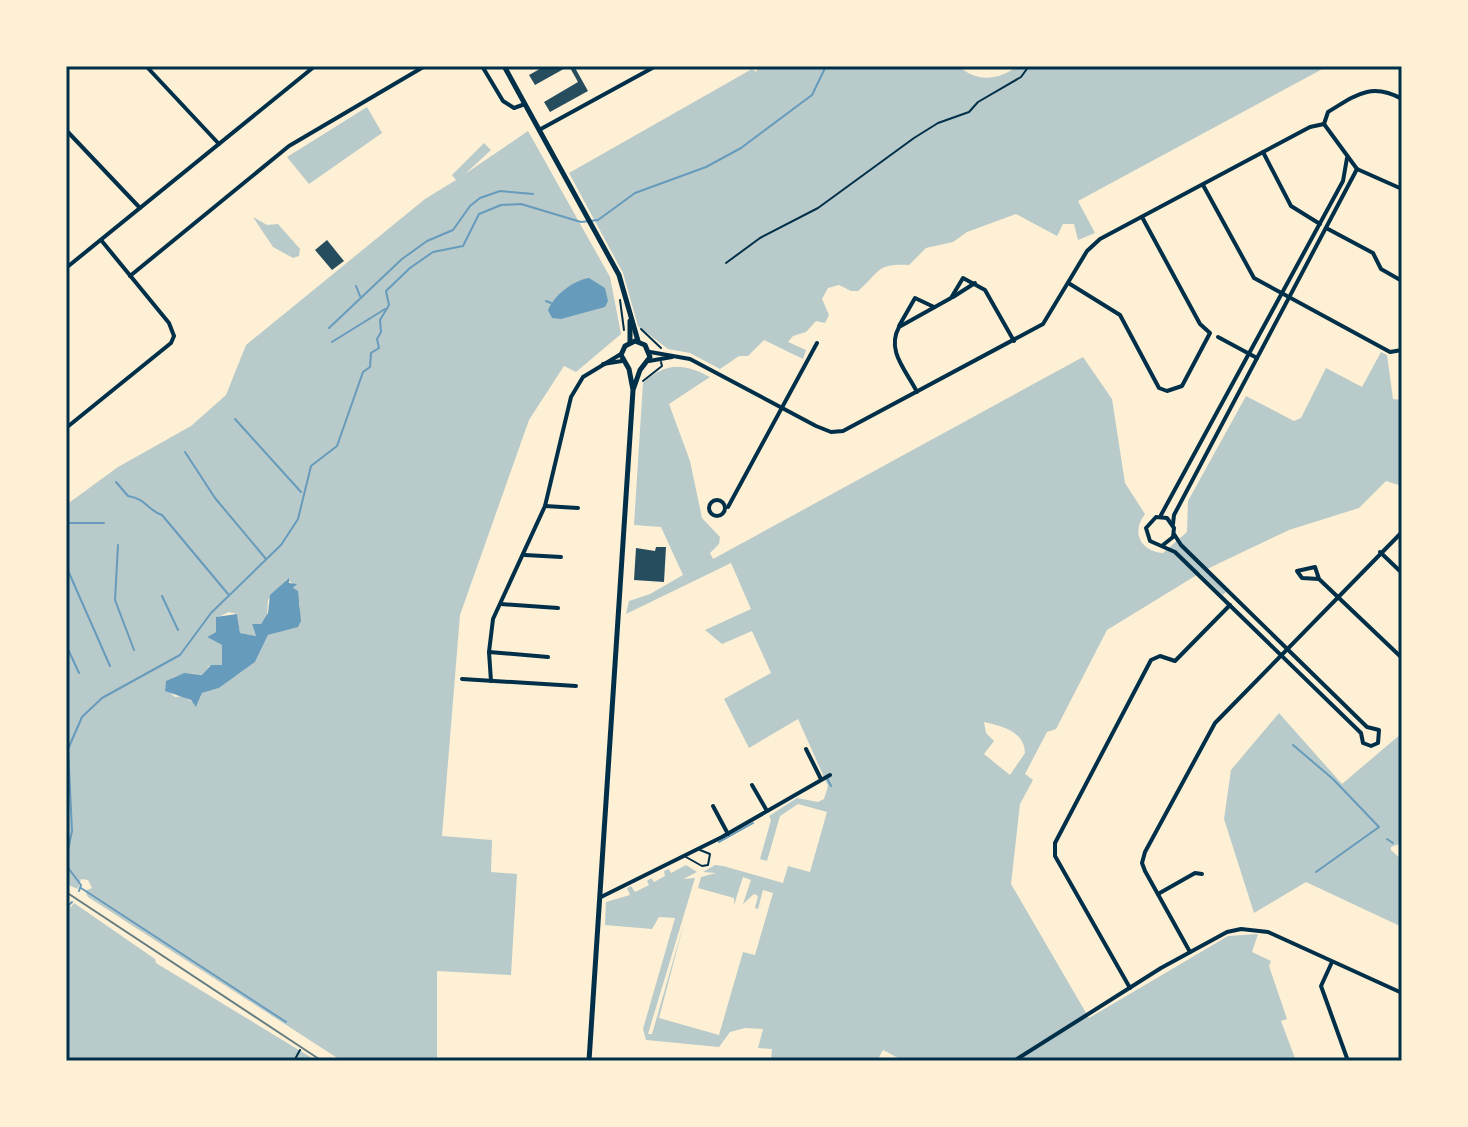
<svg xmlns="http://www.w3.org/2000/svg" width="1468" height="1127" font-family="Mulish,sans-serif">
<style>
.green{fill:#b9caca;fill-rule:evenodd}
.water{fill:#669bbc}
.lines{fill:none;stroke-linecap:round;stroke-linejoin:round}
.stream{stroke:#669bbc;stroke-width:2}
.building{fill:#264d5e}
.path{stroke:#003049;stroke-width:2}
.service{stroke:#003049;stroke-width:2}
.minor{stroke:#003049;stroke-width:4}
.secondary{stroke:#003049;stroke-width:5}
.rail{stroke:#657d81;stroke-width:2}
.neatline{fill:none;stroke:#003049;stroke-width:3}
</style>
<rect width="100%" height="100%" fill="#fdf0d5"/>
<g class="green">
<path d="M759,66H959C976,83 1000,80 1017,66H1328L1078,201L1095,233L1078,240L1074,224H1063L1057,236L1016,214L967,232L953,242L926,248L909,265C876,263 880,272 858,291H851L839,285L828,288L822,299L829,315L825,323L816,321L806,332L793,336L788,342L806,350L803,359L764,340L748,356H739L720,369L690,353L668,349L638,326L623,273L569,173L752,69L756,72Z"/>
<path d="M367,107L382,133L309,184L287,157Z"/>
<path d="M528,131L610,277L621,334L576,372L564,366L529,420L460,615L442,836L492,840L491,872L517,874L511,975L437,971V1061H342L88,897L85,891L92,888L88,880L81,879L78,889L66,884V505L118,467L191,426L226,395L246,345L425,199L456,180L452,175L484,143L491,150L465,174ZM287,579L295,586L293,588L300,604L299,626L268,635L255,662L219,688L202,693L197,705L183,696L175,697L165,688C170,673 188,672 203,675L209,666L222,665V645L207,637L216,632V618L229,612L237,614L240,633L256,636L252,624L260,625L267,616L268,600Z"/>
<path d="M253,217L267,225L278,224L300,249L299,256L293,258L273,247Z"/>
<path d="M1381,352L1387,355L1393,399L1402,400V486L1386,481L1359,508L1289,530L1205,570L1226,592L1223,595L1200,573L1107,630L1056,729L1047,732L1025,774L1033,780L1020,804L1011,884L1089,1018L1228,936L1258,934L1252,952L1271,961L1269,966L1287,1019L1281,1021L1296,1061H904L883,1050L877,1061L771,1059L772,1049L758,1048L763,1029L745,1028L730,1032L719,1047L646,1040L643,1029L675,918L659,917L652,929L605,925L606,902L630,895L627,888L631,886L635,892L649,885L647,881L651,878L654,882L665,876L664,871L669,869L671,873L686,865L697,872L683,879L695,878L648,1034H652L684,923L659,1018L719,1035L743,952L755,955L773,893L763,890L758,909L755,908L758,896L754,894L743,904L751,880L743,877L734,905V898L698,888L701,877L716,873L703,872L715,865L723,866L783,883L788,866L810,872L827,812L798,804L780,816L767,861L760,859L771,820L769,816L797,798L818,802L824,799L828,786L798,719L749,748L724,699L771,673L752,631L722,644L705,630L751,609L731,563L626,614L629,601L650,594L683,575L661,527L634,525L643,383C666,362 683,363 710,377L669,404L690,461L702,518L720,537L719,544L710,553L713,559L1083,357L1112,399L1125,483L1145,514C1131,532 1140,551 1163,553L1187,532L1188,501L1246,396L1294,421L1301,418L1326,368L1362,387ZM984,722C1002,726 1024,731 1025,753L1010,775L984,754L994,741L986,733Z"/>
<path d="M1279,713L1342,784L1402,733V843L1391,847V850L1402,860V927L1306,882L1254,913L1224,819L1231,770Z"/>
<path d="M66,903L71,907L74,903L155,959L156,963L317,1061H66Z"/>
</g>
<g class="water">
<path d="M589,278L605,288L608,301L605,307L561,319L552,318L548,310C554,295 574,280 589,278Z"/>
<path d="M289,578V583L297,584L293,588L298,591L301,621L298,627L268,635L255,662L219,688L202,693L196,707L191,700L165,691L166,681L184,673L202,675L211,665H222V645L207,637L216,632V617L237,614L240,633L256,636L252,624H261L268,613L270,595Z"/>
</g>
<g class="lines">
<g class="stream">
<path d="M356,286L360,296"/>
<path d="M546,301L551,303"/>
<path d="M329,328L402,259L427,241L453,230L470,206L480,198L500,191L533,194"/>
<path d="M332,342L385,309"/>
<path d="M235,419L301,492"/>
<path d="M185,452L215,498L266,559"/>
<path d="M116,482L128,496C147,499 147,510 162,515L228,594"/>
<path d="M66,523H104"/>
<path d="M118,545L115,600L134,650"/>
<path d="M66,566L110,666"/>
<path d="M162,596L178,630"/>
<path d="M66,645L79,673"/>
<path d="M66,696L68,700"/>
<path d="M1293,745L1333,779L1379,827L1316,872"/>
<path d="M827,778L831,786"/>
<path d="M1387,839L1393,843"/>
<path d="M719,842L753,823"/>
<path d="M66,859L72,831L68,749L82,717L102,698L180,655L211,613L281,545L298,519L311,466L337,446L363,372L370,367L371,353L379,348L377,339L381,332L380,320L389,305L386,291L410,268L433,252L463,246L479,214L501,205L521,204L581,222L598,220L635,193L706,167L741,148L812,95L826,66"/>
<path d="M66,865L81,885L79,891"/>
<path d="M81,888L286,1022"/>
<path d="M66,908L72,902"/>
</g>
</g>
<g class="building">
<path d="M545,66H574L588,91L550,112L544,102L578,82L569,66L535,85L529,75Z"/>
<path d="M327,240L344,261L332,270L315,250Z"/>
<path d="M656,547H666L664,582L634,580L636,548L655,551Z"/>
</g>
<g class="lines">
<g class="path">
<path d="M726,263L760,238L818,208L914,138L938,123L969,112L978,102L1021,77L1029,66"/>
<path d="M620,300L624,330"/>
<path d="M641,329L661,348"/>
<path d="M643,381L662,366L661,362"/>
<path d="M294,1061L300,1050"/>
</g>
<path class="service" d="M686,857L702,866L708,865L710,854L700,850"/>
<g class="minor">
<path d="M146,66L219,144"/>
<path d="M482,66L503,101L514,108L525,104"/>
<path d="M1324,124L1328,112C1356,95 1371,82 1402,99"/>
<path d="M1324,124L1357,169"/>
<path d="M66,130L140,208"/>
<path d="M539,130L656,66"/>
<path d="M1263,152L1291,206L1320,224"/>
<path d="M1357,169L1402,189"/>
<path d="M1203,185L1254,278L1390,352L1402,350"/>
<path d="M1328,229L1373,253L1381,269L1402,281"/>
<path d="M66,268L315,66"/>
<path d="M130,276L289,146L425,66"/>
<path d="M1070,284L1120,315L1159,388L1167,391L1182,386L1210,333L1200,324L1142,217"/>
<path d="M953,297L975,283"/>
<path d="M899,326L915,298L934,307"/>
<path d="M1218,337L1257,358"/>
<path d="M650,352L690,359L816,426L831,432L843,431L1043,324L1087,251L1100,239L1310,127L1324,124"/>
<path d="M649,361L672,357"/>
<path d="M603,364L622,361"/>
<path d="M917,392C906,370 886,351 899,327L951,298L963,278L985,290L1014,341"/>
<path d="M66,428L171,343L174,336L169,323L101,240"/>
<circle cx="717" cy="508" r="8"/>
<path d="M545,506L578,508"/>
<path d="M728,507L817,343"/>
<path d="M1161,515L1343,181L1347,158"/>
<path d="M1173,524L1174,515L1357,169"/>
<path d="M1163,545L1173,537L1174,528L1167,518L1156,517L1146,528L1150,541L1175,552L1361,733L1363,743L1371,746L1378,743L1379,730L1367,727L1181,545L1174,534"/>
<path d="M1380,552L1402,573"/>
<path d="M525,555L561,557"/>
<path d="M1319,579L1302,578L1297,571L1315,567L1319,579L1402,658"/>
<path d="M501,604L558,608"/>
<path d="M489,652L548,657"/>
<path d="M462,679L576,686"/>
<path d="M491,681L489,652L493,619L545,506L571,397L583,377L621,354"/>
<path d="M806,749L821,779"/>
<path d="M752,785L767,811"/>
<path d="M713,806L728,834"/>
<path d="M1158,894L1195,873L1202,874"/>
<path d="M601,897L722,837L830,775"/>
<path d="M1190,952L1145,871L1142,863L1145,852L1215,723L1402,532"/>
<path d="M1332,962L1321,986L1348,1061"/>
<path d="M1130,988L1055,856V843L1151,660L1160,656L1175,661L1230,605"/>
<path d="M1014,1061L1161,968L1227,932L1241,929L1268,932L1402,993"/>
</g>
<g class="secondary">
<path d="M504,66L619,275L638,341"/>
<path d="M630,342V321"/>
<path d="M589,1061L633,390L629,369L621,355L625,346L635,341L645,345L650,357L640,370L633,390"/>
</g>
<path class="rail" d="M66,892L322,1061"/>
</g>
<rect width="1468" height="1127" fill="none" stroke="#fdf0d5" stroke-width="136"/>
<rect x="68" y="68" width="1332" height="991" class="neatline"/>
</svg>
